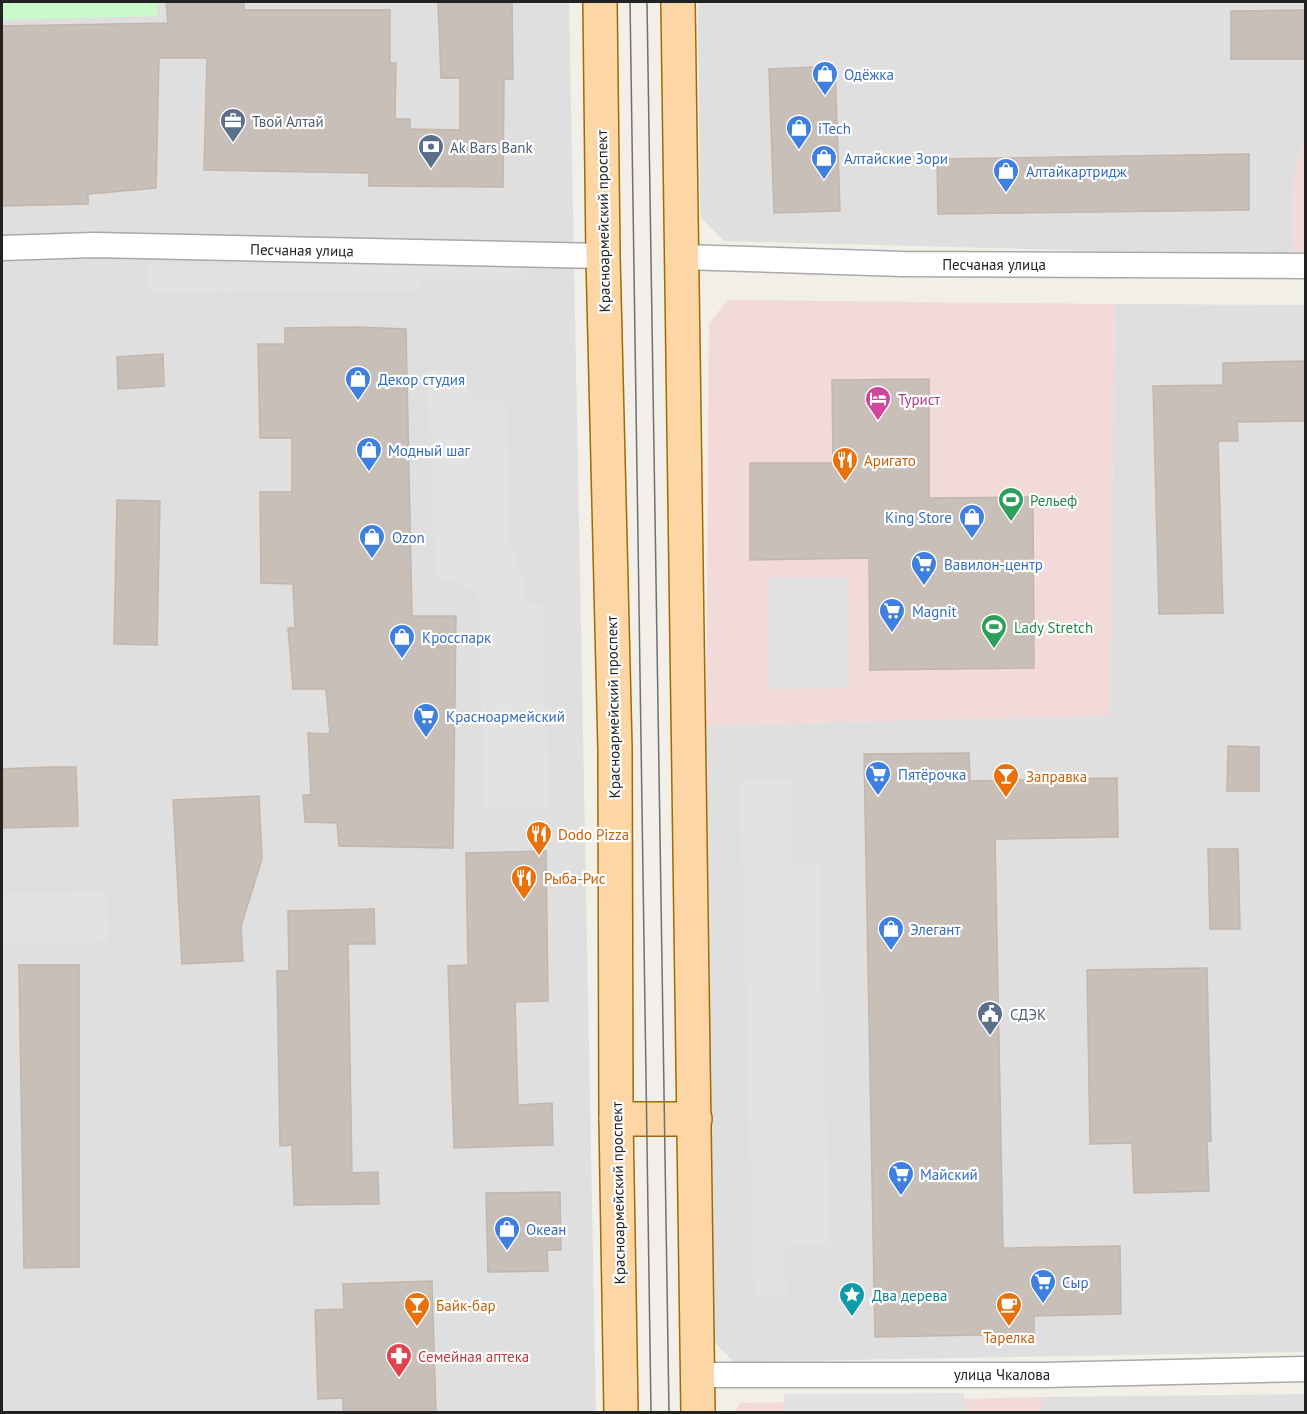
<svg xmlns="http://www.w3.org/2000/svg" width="1307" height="1414" font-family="'PT Sans',sans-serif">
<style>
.residential{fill:#e0dfdf}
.commercial{fill:#f2dad9}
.park{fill:#c8facc}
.parking{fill:#e2e2e2}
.building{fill:#c7bfb8;stroke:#c4b6ab;stroke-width:1.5}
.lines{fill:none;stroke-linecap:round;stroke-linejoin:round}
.minor-casing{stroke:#a9a9a9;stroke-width:27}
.primary-casing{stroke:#a06b00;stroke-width:36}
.minor{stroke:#fff;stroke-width:24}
.primary{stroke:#fcd6a4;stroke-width:33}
.tram{stroke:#707070;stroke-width:1.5}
.labels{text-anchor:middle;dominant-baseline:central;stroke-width:4.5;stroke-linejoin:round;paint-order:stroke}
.shop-label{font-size:15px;fill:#366cbe;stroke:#fff;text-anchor:start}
.service-label{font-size:15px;fill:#4e5e75;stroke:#fff;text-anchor:start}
.street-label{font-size:15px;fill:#222;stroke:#fff}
.hotel-label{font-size:15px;fill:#b23c85;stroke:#fff;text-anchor:start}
.food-label{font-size:15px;fill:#c56008;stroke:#fff;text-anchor:start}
.leisure-label{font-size:15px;fill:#27864d;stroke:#fff;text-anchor:start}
.culture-label{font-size:15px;fill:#0d838f;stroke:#fff;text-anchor:start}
.health-label{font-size:15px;fill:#be3a42;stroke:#fff;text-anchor:start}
</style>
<rect width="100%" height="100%" fill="#f2efe9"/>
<g class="residential">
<path d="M2,2H569L596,1412H2Z"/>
<path d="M698,2H1305V135L1294,174L1293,256L724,241L700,217Z"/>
<path d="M1115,304L1305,305V1352L734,1362L714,1342L706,725L1109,716Z"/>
<path d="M1305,1394V1412H1042V1397Z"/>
</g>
<g class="commercial">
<path d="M1305,135V255L1293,256L1294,174Z"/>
<path d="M727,300L1115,304L1109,716L706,725L709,324Z"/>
<path d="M1042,1397V1412H733L741,1403Z"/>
</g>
<path class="park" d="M2,2H156L157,16L2,20Z"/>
<g class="parking">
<path d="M149,264L525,265L527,281L419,282V290L149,291Z"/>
<path d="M428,371H449L478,400L506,402L508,535L523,580L527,603L543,606L548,808L484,809L478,590L435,576Z"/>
<path d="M769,577H848L849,688L769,689Z"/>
<path d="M791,780L793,863H819L829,1245L785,1246L786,1295L754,1296L740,781Z"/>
<path d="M106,893L107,942L2,943V894Z"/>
<path d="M964,1393V1412H784V1394Z"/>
</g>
<g class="building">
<path d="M166,2H244V10H390V63H396L395,119H410V129L460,130V78H441L438,2H512L513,79H504L503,187L369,186V173L204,170L207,58H159L156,188L88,194V204L2,206V26L168,23Z"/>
<path d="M1305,10V59H1231V11Z"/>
<path d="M835,66L840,211L774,213L769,69Z"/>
<path d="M1249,154V210L938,214L937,159Z"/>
<path d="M356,327L406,329L412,616H456L453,848L339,846L337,823L305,822L303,795H311L308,733L330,734L326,689H293L288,628H295L293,584L261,583L260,492H292V438H260L258,344H285V328Z"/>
<path d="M163,354L164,386L118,389L117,357Z"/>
<path d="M1305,361V421L1237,422L1238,441H1218L1223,613L1159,614L1153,386L1223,385V363Z"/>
<path d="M929,379V498L1033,497L1034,668L870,670L869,558L750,560V463H833L832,380Z"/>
<path d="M117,500L160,501L157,645L114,644Z"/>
<path d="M1228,746L1259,747V791H1227Z"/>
<path d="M969,753L970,781L1117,778L1118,837L995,839L1003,1248L1120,1246L1121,1314L1034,1316V1334L875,1337L864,754Z"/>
<path d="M47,767H76L78,826L2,828V769Z"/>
<path d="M259,796L262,859L241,926L243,961L182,964L173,800Z"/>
<path d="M1208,849H1238L1240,929H1210Z"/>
<path d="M546,851L548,1001L515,1002L518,1105L552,1103L553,1145L454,1148L448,966L468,965L466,853Z"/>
<path d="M374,909L375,944H348L352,1173L378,1172L379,1204L294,1205L292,1145L280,1146L277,971H289L288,911Z"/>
<path d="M19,965H79V1267L24,1268Z"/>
<path d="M1207,968L1211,1141H1207L1209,1191L1134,1193L1132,1143L1090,1144L1087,970Z"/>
<path d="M560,1192L561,1250H547L548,1271L488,1272L486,1193Z"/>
<path d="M432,1281L436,1413H343V1398L318,1399L315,1310L344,1309L343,1284Z"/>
</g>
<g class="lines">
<defs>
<g id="minor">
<path d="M2,248L94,245L603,256"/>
<path d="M682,257L903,264L1306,266"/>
<path d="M697,1375H1043L1306,1369"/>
</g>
<g id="primary">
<path d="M600,2L603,256L615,749L616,1119L621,1412"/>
<path d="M678,2L698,1412"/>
<path d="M616,1119H695"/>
</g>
</defs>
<use href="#minor" class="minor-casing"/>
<use href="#primary" class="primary-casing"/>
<use href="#minor" class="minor"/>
<use href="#primary" class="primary"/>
<g class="tram">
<path d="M630,2L651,1412"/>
<path d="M647,2L669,1412"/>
</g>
</g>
<defs>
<symbol id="shop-pin" viewBox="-11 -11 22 30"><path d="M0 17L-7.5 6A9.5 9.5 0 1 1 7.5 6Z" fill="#3f7fe0" stroke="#fff"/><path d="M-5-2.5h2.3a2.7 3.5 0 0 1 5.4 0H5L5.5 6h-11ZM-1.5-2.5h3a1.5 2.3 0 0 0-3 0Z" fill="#fff"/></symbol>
<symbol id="office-pin" viewBox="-11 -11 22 30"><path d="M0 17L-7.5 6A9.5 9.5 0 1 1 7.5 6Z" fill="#5c6f8a" stroke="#fff"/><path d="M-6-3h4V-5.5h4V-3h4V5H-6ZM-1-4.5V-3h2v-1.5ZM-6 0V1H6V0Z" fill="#fff"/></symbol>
<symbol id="bank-pin" viewBox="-11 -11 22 30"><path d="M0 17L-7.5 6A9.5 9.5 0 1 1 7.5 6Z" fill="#5c6f8a" stroke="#fff"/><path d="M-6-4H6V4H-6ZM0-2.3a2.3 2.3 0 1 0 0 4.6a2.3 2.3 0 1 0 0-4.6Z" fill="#fff"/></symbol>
<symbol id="hotel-pin" viewBox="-11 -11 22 30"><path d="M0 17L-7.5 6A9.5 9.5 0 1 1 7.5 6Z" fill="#d1479c" stroke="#fff"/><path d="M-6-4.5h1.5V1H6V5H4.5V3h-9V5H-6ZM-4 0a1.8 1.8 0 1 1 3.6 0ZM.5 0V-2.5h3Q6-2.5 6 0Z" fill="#fff"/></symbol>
<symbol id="restaurant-pin" viewBox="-11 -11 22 30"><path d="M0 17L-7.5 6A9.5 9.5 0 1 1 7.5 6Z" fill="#e8710a" stroke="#fff"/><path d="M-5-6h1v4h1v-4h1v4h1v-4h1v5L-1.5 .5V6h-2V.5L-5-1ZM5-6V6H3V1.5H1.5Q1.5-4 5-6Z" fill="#fff"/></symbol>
<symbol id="stadium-pin" viewBox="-11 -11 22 30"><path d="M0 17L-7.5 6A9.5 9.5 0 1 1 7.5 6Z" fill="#2e9e5b" stroke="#fff"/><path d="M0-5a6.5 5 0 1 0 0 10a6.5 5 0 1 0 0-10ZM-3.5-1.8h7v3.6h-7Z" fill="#fff"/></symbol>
<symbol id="supermarket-pin" viewBox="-11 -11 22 30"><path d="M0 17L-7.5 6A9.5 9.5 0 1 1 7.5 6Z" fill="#3f7fe0" stroke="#fff"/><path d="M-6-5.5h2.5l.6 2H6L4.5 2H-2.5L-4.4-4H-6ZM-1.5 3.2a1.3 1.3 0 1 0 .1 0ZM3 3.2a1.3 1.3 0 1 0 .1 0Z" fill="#fff"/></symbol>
<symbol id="bar-pin" viewBox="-11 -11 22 30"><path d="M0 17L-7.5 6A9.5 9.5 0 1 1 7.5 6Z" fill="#e8710a" stroke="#fff"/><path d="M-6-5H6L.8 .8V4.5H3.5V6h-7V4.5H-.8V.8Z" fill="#fff"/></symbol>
<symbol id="civic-pin" viewBox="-11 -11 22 30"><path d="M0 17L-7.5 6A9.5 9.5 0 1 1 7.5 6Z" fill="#5c6f8a" stroke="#fff"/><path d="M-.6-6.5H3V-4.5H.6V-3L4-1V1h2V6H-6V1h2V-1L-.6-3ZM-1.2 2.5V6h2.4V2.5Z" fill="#fff"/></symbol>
<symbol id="sight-pin" viewBox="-11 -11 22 30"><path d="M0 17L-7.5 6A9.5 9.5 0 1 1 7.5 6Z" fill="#0f9aa8" stroke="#fff"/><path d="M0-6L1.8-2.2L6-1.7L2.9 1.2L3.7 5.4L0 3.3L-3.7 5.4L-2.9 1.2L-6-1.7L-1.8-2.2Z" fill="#fff"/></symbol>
<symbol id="cafe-pin" viewBox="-11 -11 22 30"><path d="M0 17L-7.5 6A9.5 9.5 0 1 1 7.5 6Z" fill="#e8710a" stroke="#fff"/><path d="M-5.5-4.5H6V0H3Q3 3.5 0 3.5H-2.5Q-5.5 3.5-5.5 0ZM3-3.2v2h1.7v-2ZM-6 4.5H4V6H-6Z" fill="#fff"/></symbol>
<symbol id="pharmacy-pin" viewBox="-11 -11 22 30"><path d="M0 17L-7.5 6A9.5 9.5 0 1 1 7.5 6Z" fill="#e0444e" stroke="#fff"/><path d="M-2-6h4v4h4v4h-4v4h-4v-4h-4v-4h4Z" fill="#fff"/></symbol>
</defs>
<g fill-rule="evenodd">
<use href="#shop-pin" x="810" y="59" width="30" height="40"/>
<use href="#office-pin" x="218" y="106" width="30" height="40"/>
<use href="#shop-pin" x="784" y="113" width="30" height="40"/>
<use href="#bank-pin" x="416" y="132" width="30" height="40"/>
<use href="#shop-pin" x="809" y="143" width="30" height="40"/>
<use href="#shop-pin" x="991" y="156" width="30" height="40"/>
<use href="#shop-pin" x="343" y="364" width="30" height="40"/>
<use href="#hotel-pin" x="863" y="384" width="30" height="40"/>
<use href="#shop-pin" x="354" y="435" width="30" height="40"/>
<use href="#restaurant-pin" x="830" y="445" width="30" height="40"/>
<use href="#stadium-pin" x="996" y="485" width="30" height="40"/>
<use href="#shop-pin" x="957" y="502" width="30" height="40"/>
<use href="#shop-pin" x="357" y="522" width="30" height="40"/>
<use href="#supermarket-pin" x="909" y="549" width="30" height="40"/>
<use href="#supermarket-pin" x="877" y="596" width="30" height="40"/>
<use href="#stadium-pin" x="979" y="612" width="30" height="40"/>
<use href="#shop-pin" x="387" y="622" width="30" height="40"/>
<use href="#supermarket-pin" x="411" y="701" width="30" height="40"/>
<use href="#supermarket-pin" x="863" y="759" width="30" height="40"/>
<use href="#bar-pin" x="991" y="761" width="30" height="40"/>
<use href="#restaurant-pin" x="524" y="819" width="30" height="40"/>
<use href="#restaurant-pin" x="509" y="863" width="30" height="40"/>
<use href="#shop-pin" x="876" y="914" width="30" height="40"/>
<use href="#civic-pin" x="975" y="999" width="30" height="40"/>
<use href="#supermarket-pin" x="886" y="1159" width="30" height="40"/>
<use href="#shop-pin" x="492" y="1214" width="30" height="40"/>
<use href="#supermarket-pin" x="1028" y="1267" width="30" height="40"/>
<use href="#sight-pin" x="837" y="1280" width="30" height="40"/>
<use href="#bar-pin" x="402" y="1290" width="30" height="40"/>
<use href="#cafe-pin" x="994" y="1290" width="30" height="40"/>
<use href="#pharmacy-pin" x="384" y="1341" width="30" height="40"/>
</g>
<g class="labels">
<g class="shop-label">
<text x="844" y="74">Одёжка</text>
<text x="818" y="128">iTech</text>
<text x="844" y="158">Алтайские Зори</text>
<text x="1026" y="171">Алтайкартридж</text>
<text x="378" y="379">Декор студия</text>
<text x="388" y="450">Модный шаг</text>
<text x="952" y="517" text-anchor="end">King Store</text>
<text x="392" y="537">Ozon</text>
<text x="944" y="564">Вавилон-центр</text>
<text x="912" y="611">Magnit</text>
<text x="422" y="637">Кросспарк</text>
<text x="446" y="716">Красноармейский</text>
<text x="898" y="774">Пятёрочка</text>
<text x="910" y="929">Элегант</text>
<text x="920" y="1174">Майский</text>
<text x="526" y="1229">Океан</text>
<text x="1062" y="1282">Сыр</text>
</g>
<g class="service-label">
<text x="252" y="121">Твой Алтай</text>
<text x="450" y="147">Ak Bars Bank</text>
<text x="1010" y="1014">СДЭК</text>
</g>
<g class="street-label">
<text transform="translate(603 221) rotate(-91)">Красноармейский проспект</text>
<text transform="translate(302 250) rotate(1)">Песчаная улица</text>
<text x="994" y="264">Песчаная улица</text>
<text transform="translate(613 707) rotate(-91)">Красноармейский проспект</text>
<text transform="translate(618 1193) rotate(-91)">Красноармейский проспект</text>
<text x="1002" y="1374">улица Чкалова</text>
</g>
<g class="hotel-label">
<text x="898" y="399">Турист</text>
</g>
<g class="food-label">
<text x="864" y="460">Аригато</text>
<text x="1026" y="776">Заправка</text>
<text x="558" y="834">Dodo Pizza</text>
<text x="544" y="878">Рыба-Рис</text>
<text x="436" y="1305">Байк-бар</text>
<text x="1009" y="1337" text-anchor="middle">Тарелка</text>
</g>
<g class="leisure-label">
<text x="1030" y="500">Рельеф</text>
<text x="1014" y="627">Lady Stretch</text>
</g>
<g class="culture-label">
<text x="872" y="1295">Два дерева</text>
</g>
<g class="health-label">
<text x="418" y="1356">Семейная аптека</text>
</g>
</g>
<rect width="1307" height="1414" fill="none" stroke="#222222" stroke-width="6"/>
</svg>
